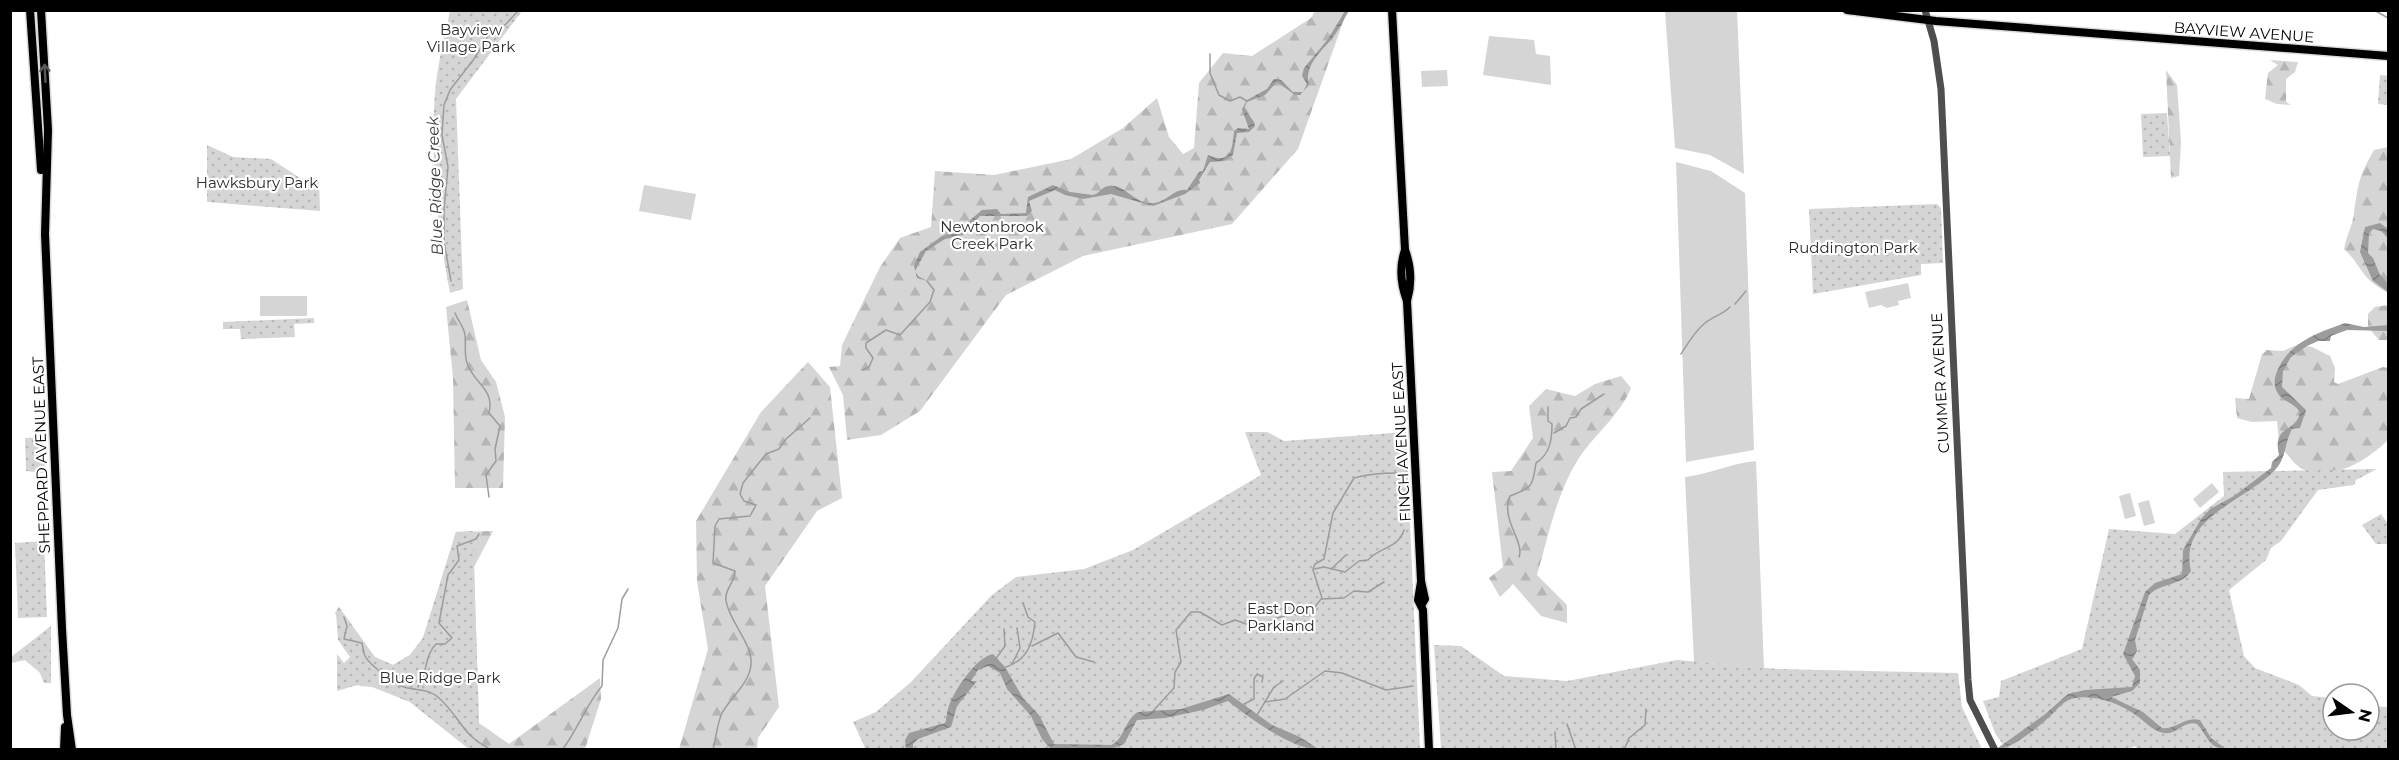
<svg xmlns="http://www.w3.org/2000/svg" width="2399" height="760" font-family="Montserrat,sans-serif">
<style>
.grass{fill:#d5d5d5}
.forest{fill:url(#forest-firs)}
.park{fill:url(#park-dots)}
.water{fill:url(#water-waves)}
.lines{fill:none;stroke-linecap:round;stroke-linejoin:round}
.stream{stroke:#9c9c9c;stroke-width:1.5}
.major-casing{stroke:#dbdbdb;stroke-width:11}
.minor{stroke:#4e4e4e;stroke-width:7}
.major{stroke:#000;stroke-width:8}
.oneway{stroke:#595959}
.labels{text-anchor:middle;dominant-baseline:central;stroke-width:4.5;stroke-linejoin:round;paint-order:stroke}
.park-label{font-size:15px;fill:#2c2c2c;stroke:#fff}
.street-label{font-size:15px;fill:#000;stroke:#fff}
.water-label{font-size:16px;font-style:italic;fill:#3d3d3d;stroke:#fff}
</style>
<defs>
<pattern id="forest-firs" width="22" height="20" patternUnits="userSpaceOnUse" patternTransform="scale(1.5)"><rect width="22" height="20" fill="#d5d5d5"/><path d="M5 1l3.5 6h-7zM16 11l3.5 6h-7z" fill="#b5b5b5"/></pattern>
<pattern id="park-dots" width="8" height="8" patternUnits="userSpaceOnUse" patternTransform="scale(1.5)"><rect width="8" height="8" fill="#d5d5d5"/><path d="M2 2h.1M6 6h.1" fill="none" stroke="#b5b5b5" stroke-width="1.8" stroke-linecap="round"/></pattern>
<pattern id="water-waves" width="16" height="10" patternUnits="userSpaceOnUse" patternTransform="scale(1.5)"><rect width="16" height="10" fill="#9c9c9c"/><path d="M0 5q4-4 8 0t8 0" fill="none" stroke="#7d7d7d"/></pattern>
</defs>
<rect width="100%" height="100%" fill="#fff"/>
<g class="grass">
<path d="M1665,11H1737L1744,174L1710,155L1675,148Z"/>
<path d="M1489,36L1534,40L1536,54L1550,56L1551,85L1483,75Z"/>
<path d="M1447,70L1448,86L1422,87L1421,71Z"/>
<path d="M1676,162L1711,171L1745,193L1754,450L1686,462Z"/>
<path d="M644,185L696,194L691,220L639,211Z"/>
<path d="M1908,283L1911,298L1898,301L1899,305L1887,308L1881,305L1869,308L1865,292Z"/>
<rect x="260" y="296" width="47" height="20"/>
<path d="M1756,461L1764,668L1694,662L1685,477C1710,474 1731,463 1756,461Z"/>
<path d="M2212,483L2219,492L2200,508L2193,499Z"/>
<path d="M2130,493L2136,516L2125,519L2119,496Z"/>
<path d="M2149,500L2155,523L2144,526L2138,503Z"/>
</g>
<g class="forest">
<path d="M1315,11H1347L1298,149L1232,224L1083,256L1006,295L920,411L881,435L847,440L843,395L829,367L840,366L842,345L880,267L900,238L931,227L935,171L994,175L1071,159L1123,128L1157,98L1169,137L1183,154L1194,148L1199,83L1223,53L1252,56L1311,18Z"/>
<path d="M2270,60L2298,62L2295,72L2286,79V102L2291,105L2277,104L2265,99L2268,73L2278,65Z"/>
<path d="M2166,70L2177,85L2181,142L2179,176L2171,178Z"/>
<path d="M2388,147V293C2359,277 2364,268 2344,249C2346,237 2353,224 2354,213C2358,184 2359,176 2374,150Z"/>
<path d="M467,300L481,360L496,382L505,417L503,488H455L453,378L446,307Z"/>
<path d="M2388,305V340H2379L2368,327V314L2375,307Z"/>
<path d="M2299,344L2312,347L2330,356L2335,368L2334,382L2338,384L2383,367L2388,368V440C2366,462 2317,492 2291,459C2287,454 2282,449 2280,444C2278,437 2278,428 2277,421L2252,422L2237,418L2235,398L2249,399L2262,354L2267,350L2283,351Z"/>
<path d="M808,362L830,387L842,498L817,511L765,586L779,707L758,738L757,749H679L708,649L697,581L696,521L761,412Z"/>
<path d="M1621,376L1631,388C1620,415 1595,434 1579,458C1557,492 1548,537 1537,575L1567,605V623L1541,616L1513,584L1500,597L1489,578L1503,567L1492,472L1511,471L1533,438L1529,406L1546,389L1575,396L1595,384Z"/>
<path d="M493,531L474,567L479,723L509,744L600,678L601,699L585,749H469L410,702L372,687L360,686L342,627L335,613L339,607L375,657L393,665L410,655L423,638L456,532Z"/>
</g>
<g class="park">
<path d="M450,11H522L456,99L463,289L450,293C437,227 429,149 436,83C439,59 445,34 450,11Z"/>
<path d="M2380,75L2388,76V105L2378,104Z"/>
<path d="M2167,113L2170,156L2143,157L2141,114Z"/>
<path d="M207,145L233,157L271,159L300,178H319L320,211L207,202Z"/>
<path d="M1937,204L1941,208L1943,263L1921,264V275L1813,294L1809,209Z"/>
<path d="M314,318V323L294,324L295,337L241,339L240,329H223V322Z"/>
<path d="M1245,432H1267L1284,441L1406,432L1420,749L866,750L853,722L876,712L911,682L992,595L1016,577L1084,569L1133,550L1261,475Z"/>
<path d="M43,437L45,473L26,471L25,438Z"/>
<path d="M2377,469L2356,480L2354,485L2318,490L2281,541L2271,548L2266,560L2229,590L2244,656L2255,668L2299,685L2312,696L2330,698L2333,703V730H2369V706L2388,707V749L2141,750L2134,746L2129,750L2006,749L1995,733L1983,701L1999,697L2001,681L2082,649L2109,529L2175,534L2224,496L2223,472Z"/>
<path d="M2381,514L2388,524V544H2376L2362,525Z"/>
<path d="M473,531L479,723L482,750L469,749L410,702L376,683L354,686L337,691V654L344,663L350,657L338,640L336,613L375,657L393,665L410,655L423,638L456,532Z"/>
<path d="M44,541L47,617L18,618L15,543Z"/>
<path d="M51,626V683H44L40,673L25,660L11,663V657Z"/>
<path d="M1434,645L1461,646L1504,676L1567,681L1677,660L1778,669L1958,673L1962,707L1982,749H1441Z"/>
</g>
<g class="water">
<path d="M1345,11H1349C1343,20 1338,32 1331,40C1319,53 1304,67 1309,85L1300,95H1295L1277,82L1265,95L1247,102L1244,108L1254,122L1255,126L1249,132L1237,133L1233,155L1224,161L1210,162L1199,180L1200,183L1185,194L1153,206L1111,194L1083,199L1065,195L1055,190L1029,201L1032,211L1027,216H980L963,235L945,239L926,251L915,271L918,276L927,281L917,278L914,266L920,252L942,236L955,233L982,210L997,209L1001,214L1026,213L1028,197L1053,185L1070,192L1093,195C1100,193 1102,187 1109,186C1125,183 1135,206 1155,203C1168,201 1174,188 1187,190L1199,172L1203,171L1208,155C1232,165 1232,149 1234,131L1238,128L1249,129L1242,109L1247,100L1267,89L1274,79L1281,80L1293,92H1303L1307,84L1302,76L1304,68L1328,39Z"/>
<path d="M2380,223L2388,229V238L2381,231L2373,229L2369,233L2368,253L2373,258L2380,275L2388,283V292L2373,281L2360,252L2365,227Z"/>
<path d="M2345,323L2364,327L2388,325V331L2347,330L2331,336L2330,341H2318L2307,346L2291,357L2283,371L2282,387L2306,410L2300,428L2292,429C2284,444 2287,457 2275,470C2246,501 2178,517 2191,571C2182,586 2160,583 2149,595L2135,640L2137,651L2132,659L2140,670V683L2132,691L2111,697L2143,712L2162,728C2177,730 2184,716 2200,720L2211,738L2226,749C2208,749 2207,734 2197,724C2183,720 2178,735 2164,733C2152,731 2146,722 2137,716C2120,703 2092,693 2071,699C2062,702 2056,711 2049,717C2038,728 2011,749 1995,750L2044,715L2068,694L2085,690L2132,687L2135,676L2123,654L2145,592L2155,583L2182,574L2183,550L2201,519L2210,509L2234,496L2271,468L2272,462L2279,455C2272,424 2295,434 2300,413C2296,403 2282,402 2277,392C2274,386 2274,380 2276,374C2287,343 2317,333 2345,323Z"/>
<path d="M993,654L1005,667L1023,698L1039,715L1054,744L1111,745C1125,739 1124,720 1138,712L1181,709L1229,694L1272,725L1300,737L1318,749C1293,750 1248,717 1228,701L1203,710L1165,718L1137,720L1124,744L1112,749H1051L1042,739L1031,716L1007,689L1000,673L988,666L978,670L971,681H977L957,706L951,727L918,739L913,744V749H906L905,740L909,733L945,723C947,719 946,714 948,709C952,693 976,657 993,654Z"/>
</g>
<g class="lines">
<g class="stream">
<path d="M2374,10L2388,18"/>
<path d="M1210,54V73L1219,95L1230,101L1240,97L1247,101"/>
<path d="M451,281L444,242V209L448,167L442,135L444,105L450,90L474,59L488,36L506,24L519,10"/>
<path d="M1735,304L1746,291"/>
<path d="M455,313C458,321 464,327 465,335C466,344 464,354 467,363C474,384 495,389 489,413L500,426L495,449L496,461L486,475L489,497"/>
<path d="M1681,354C1688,343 1695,331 1705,323C1714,316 1722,315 1730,307"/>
<path d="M863,370L869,367L873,358L866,348V343L886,330L900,335L930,302L934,290L927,281"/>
<path d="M1554,433L1566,426L1570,418L1576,417L1581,409L1604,394"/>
<path d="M1519,557C1525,542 1500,519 1510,496C1533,487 1532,487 1536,463C1550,454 1552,440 1552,424L1548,421V407"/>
<path d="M1313,569L1315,564L1324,559L1333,513L1354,478C1368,474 1382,473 1397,473"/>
<path d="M1314,569L1324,567L1345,572L1359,561L1368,560C1379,547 1398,549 1404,530"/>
<path d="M1331,569L1346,555"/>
<path d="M1313,570L1322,598"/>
<path d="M344,617L347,626L344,639L362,643C363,647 363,652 365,656C368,663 395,685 404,687C417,691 428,688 439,698C462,719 461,735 492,750"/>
<path d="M1032,646L1058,633L1076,657L1094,662"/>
<path d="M995,660L1005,646L1004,629"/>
<path d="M1012,664L1020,648L1017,628"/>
<path d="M1006,667C1027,660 1033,644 1035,622L1028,617L1023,603"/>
<path d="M418,687C428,673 424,656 436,644H445L452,638L439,623L448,575L459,560L457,546L476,539L479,534"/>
<path d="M1265,702L1285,699L1325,671L1342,673L1386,690L1413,686"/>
<path d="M1244,704L1254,699V679L1257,674L1263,677L1262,682"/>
<path d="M1153,711L1174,688L1175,672L1181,662L1176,630L1191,612H1200L1222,625L1235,620L1260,629L1274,619L1291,614L1308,616L1321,599L1344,598L1354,591L1368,592L1384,582"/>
<path d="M1257,715L1274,687L1283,681"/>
<path d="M1567,724L1576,750"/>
<path d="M1555,732L1556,750"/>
<path d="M562,750C578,729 586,705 602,686L603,660L618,628L622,599L628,589"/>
<path d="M713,750C716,738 717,724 722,713C730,698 749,684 751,665C753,644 730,623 726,601C724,589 735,583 735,571L713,563L715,526L719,519L750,516L756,505L744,501L740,494L743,483L766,454L779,449L786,439L810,418"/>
<path d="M1624,750L1629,738L1645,725L1646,709"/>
</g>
<defs>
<g id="major">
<path d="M30,10L41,170"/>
<path d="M41,10L48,130L45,234L62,629L67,715L72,750"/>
<path d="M1392,10L1405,250C1399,267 1401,285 1407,301L1421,581L1425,599L1422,604"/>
<path d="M1847,10L1936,21L2388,56"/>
<path d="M1405,250C1411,266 1412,284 1407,301"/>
<path d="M1421,582L1418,600L1423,610L1429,750"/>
<path d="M64,750L65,727"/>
</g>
</defs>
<use href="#major" class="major-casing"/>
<path class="minor" d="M1925,10L1934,41L1941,89L1968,680L1970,700L1995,750"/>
<use href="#major" class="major"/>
</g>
<defs><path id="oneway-shaft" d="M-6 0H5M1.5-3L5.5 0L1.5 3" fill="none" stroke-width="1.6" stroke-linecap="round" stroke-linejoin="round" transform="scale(1.5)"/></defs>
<use class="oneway" href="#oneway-shaft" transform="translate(45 73) rotate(-93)"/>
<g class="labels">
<g class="park-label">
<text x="471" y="29">Bayview<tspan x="471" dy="17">Village Park</tspan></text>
<text x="257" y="182">Hawksbury Park</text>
<text x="992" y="226">Newtonbrook<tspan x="992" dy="17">Creek Park</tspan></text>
<text x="1853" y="247">Ruddington Park</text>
<text x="1281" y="608">East Don<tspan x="1281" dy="17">Parkland</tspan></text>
<text x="440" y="677">Blue Ridge Park</text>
</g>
<g class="street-label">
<text transform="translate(2244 32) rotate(4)">BAYVIEW AVENUE</text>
<text transform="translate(1940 383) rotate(-93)">CUMMER AVENUE</text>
<text transform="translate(1401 442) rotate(-93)">FINCH AVENUE EAST</text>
<text transform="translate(41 455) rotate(-92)">SHEPPARD AVENUE EAST</text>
</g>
<g class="water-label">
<text transform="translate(435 186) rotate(-92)">Blue Ridge Creek</text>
</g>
</g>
<rect width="2399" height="760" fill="none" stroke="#000000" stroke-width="24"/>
<g transform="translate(2351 712) rotate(104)"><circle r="28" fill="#ffffff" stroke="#999999" stroke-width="1.5"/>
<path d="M0-4.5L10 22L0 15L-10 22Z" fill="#000000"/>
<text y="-9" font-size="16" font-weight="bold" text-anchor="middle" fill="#000000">N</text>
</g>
</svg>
